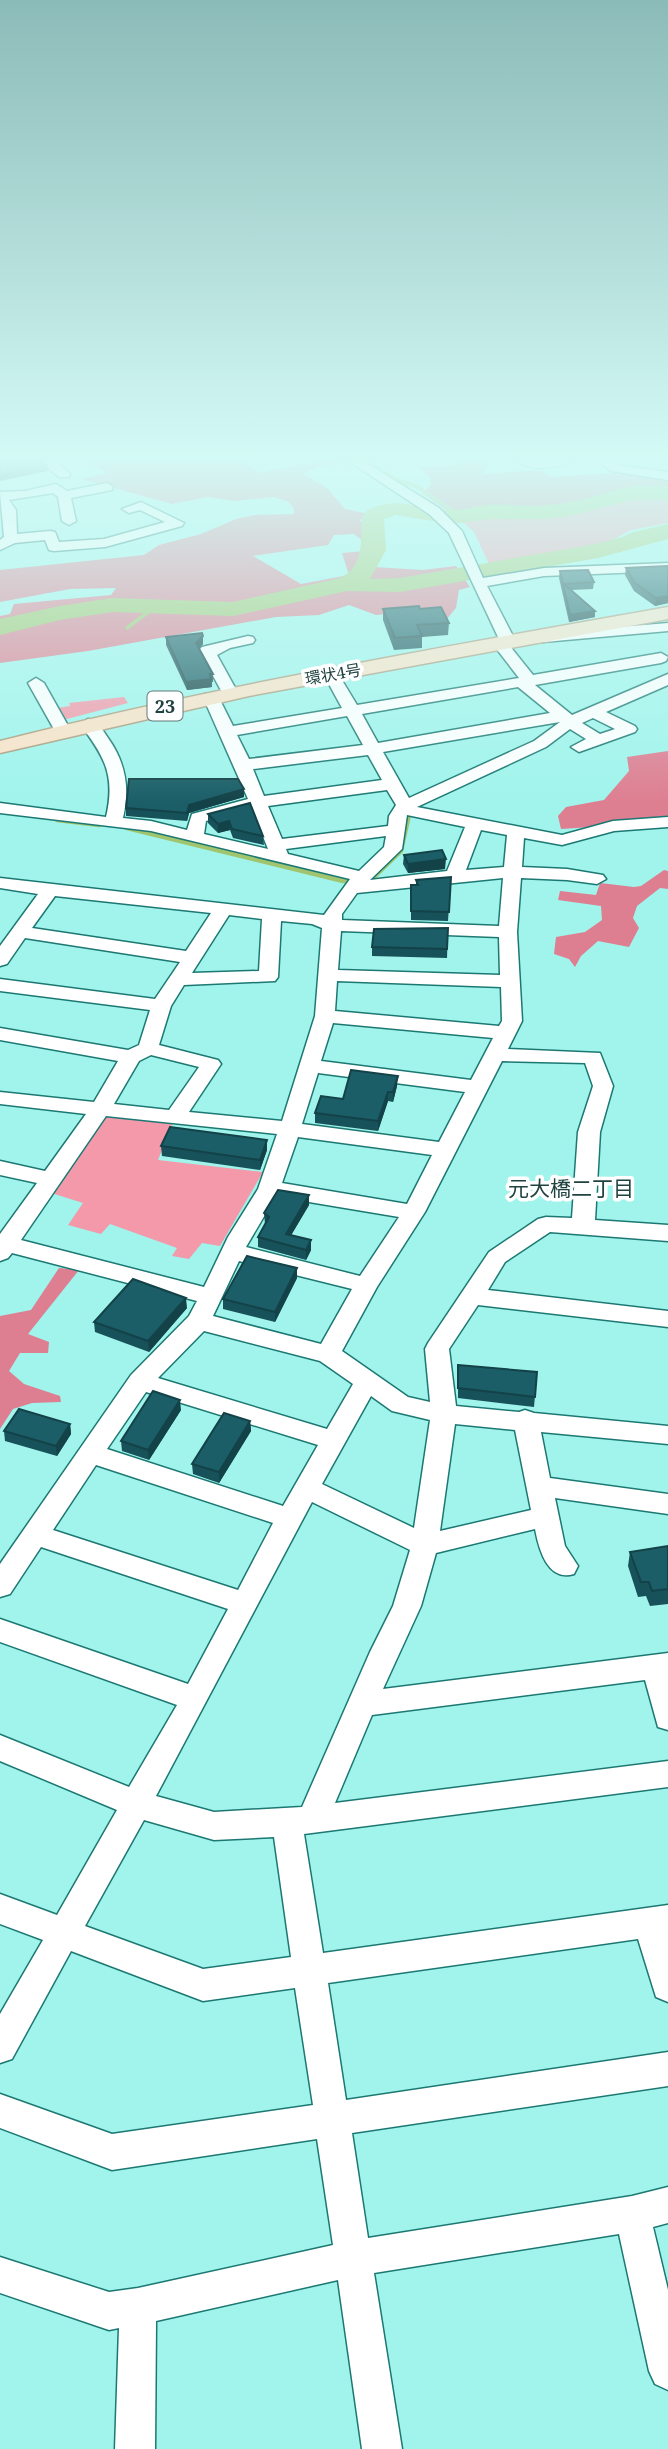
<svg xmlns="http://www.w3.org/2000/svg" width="668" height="2449" font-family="'Noto Serif','Noto Sans JP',serif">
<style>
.green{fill:#f399aa}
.forest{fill:#de7e91;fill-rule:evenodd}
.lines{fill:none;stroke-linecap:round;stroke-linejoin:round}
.stream-far1{stroke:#a1c56f;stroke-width:3.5}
.stream{stroke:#a1c56f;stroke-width:4.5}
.river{fill:#a1c56f;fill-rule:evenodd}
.minor-casing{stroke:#1c7872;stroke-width:3}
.major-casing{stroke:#ac9d80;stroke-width:3}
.minor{fill:#fff;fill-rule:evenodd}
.major{fill:#fbe2c7;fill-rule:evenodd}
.wall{fill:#175159}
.shaded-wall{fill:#134248}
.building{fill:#1b5e67;stroke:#134248;stroke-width:2}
.labels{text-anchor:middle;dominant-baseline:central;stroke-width:7;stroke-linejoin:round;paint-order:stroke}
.far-street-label{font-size:16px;fill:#204340;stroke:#fff}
.shield{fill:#fff;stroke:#637b79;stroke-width:2}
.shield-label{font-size:18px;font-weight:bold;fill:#204340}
.neighbourhood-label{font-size:21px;fill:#204340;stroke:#fff}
</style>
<rect width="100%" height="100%" fill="#a0f4ec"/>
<g class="green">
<path d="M632,495L668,496V523L631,530L607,543L490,566L474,532L459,519L545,517Z"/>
<path d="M124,697L128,703L63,720L57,708L70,706L69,703Z"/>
<path d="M100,1109L175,1117L158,1160L263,1172L220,1246L202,1243L189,1259L172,1256L177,1248L110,1224L101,1234L68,1225L83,1203L45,1191Z"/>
</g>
<g class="forest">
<path d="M85,460H243L259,473L310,463L308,460H343L345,462L316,467L303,474L327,488L345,509L369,514L360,520L375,539L374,567L423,570L456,566L470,587L459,590L456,608L446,620L397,613L376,615L349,605L319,615L276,617L88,651L0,663V616L10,614L14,604L111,595L116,588L70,589L0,602V570L144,555L159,545L201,534L236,519L255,515L294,514V509L289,502L274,497L234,501L208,497L172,504L82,479L107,473ZM354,534L363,541L365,551L342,553L349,575L301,584L253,556L328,545L334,535Z"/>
<path d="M470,460H491L482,474L539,470L552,477L614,473L668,479V491L637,489L608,495L584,508L545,517L459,519L422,493L431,485L430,477L418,467L456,465L457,462Z"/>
<path d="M668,751V822L561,829L558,816L566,807L604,800L629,771L627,757Z"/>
<path d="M664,870L668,871V889L660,888L637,906L633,918L639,928L629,947L598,941L581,956L575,967L569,959L554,954L556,937L585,932L602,920L601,906L558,900L560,891L596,895L600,883L634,887L641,886Z"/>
<path d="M59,1268L79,1270L28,1334L49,1342L48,1353H20L9,1371L24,1384L60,1396L61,1402L32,1403L13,1409L0,1429V1316L31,1310Z"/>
</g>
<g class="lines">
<g class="stream-far1">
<path d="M374,460L375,466L398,480L418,487L460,516"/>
<path d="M609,547L607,546L633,534L668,526"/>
<path d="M127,628L156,606"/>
</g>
<g class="stream">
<path d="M57,820L99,825"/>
<path d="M127,828L343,881H354"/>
<path d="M365,880H371L401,851L409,815L414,811"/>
</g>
<path class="river" d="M632,486H668V500H632L570,516L546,519H490L451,524L396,515L384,519L386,550L370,579L400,578L596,544L668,525V539L598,558L400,592L347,591L233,616L113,612L60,620L0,635V619L60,606L113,598L233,602L340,578C374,563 353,518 368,510C397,495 422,510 452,510C464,510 477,506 489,505C509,504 529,507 548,505C577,503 604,493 632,486Z"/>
<defs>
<g id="minor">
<path d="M39,460H54L70,474L69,477H59Z"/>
<path d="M347,460H362L439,508L462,531L483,578L544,568L668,563V571L544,576L487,586L513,636L668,623V631L509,645L533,675L661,653L668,657L666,661L661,663L535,685L572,715L668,674V685L606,712L635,726L637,729L635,732L579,752L571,747L586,739L570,729L546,747L417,807L562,835L613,821L668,817V827L614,831L562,845L524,838L522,867L567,869L603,875L606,879L597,884L567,880L521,878L517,932L522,1021L508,1049L600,1053L613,1086L600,1132L595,1220L668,1225V1241L550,1232L505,1262L488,1290L668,1311V1327L478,1305L449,1349L456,1406L519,1412L525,1410L534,1413L668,1426V1444L541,1432L550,1478L668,1494V1514L555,1498L565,1546L578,1566L574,1574C548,1582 539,1550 535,1529L436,1553L421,1606L383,1689L668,1653V1730L658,1727L645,1680L372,1715L335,1803L668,1761V1787L304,1834L323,1953L668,1905V2002L656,1997L638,1939L328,1983L346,2100L668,2052V2086L352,2133L368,2238L632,2196L668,2187V2223L653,2227L668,2290V2390L655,2384L649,2371L619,2234L374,2273L402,2449H362L338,2280L156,2321L155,2449H115L119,2328L109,2330L0,2293V2257L109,2292L138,2288L333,2245L317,2139L112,2170L0,2128V2094L112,2134L313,2105L295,1988L203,2001L71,1951L12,2059L0,2063V2014L43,1940L0,1924V1894L57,1915L117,1810L0,1761V1735L129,1787L177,1705L0,1642V1619L188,1684L228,1609L41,1547L10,1594L0,1597V1564L131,1375L189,1316L197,1301L12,1253L8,1258L0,1261V1234L37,1183L0,1175V1161L45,1171L86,1114L0,1104V1092L94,1102L118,1061L0,1040V1028L128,1050L139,1045L150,1010L0,991V979L155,999L180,962L25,938L7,964L0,966V946L38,894L0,888V878L324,915L350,879L151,831L0,813V803L106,817C116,775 104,756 80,724L88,719C97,721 103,730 108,738C126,763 130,789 123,818L151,821L187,830L192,814L248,799L203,697L205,694H217L233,726L342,708L324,675L332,670L337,672L357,705L519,678L492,643L499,639L449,533L429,514ZM518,687L550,713L378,743L362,714ZM347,716L363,745L249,759L237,735ZM593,718L615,729L600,734L582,723ZM560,722L534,741L409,798L383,752ZM368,755L382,780L264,796L253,769ZM387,790L396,805L389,816L388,826L282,839L268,806ZM252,809L268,849L204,834L206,821ZM407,815L465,827L447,871L370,880L402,849ZM481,830L507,835L504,867L466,870ZM386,836L384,847L359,871L288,854L286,849ZM503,878L499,926L342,920V914L357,893ZM55,896L211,913L186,951L32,928ZM229,915L262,919L259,971L192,973ZM281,921L312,924L322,928L315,1016L282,1121L189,1112L221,1064L218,1060L159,1045L171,1006L184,985L275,981L278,977ZM341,931L499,937L500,975L338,970ZM337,981L501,987L502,1021L499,1026L335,1011ZM333,1023L493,1038L471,1080L321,1061ZM151,1055L199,1067L169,1110L114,1104L139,1061ZM502,1061L585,1063L593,1086L578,1132L572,1218L546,1217L538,1219L489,1252L428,1343L425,1349L430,1402L408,1397L342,1351L377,1287L425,1212ZM318,1073L465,1092L439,1142L302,1124ZM106,1116L277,1134L258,1189L228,1237L204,1287L21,1240ZM298,1137L432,1155L407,1204L282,1183ZM276,1196L279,1197L399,1217L360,1276L246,1247ZM239,1261L352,1289L321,1344L213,1316ZM204,1331L320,1361L353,1384L327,1429L158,1378ZM146,1392L318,1445L283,1506L107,1449ZM371,1396L392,1411L430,1420L414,1528L322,1484ZM455,1424L515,1430L531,1510L440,1531ZM96,1465L273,1523L238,1590L53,1530ZM312,1502L410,1550L393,1606L370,1652L302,1807L214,1812L156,1796ZM144,1820L214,1840L274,1837L291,1957L203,1969L85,1926Z"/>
<path d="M516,460H573C559,469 529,472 516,460Z"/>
<path d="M598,460H613L619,465L668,472V480L611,471Z"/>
<path d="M107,483L113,487L112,490L71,498L76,521L69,525L62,521L58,497L53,493L9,500L16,510L17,534L50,531L55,532L59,542L104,539L165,522L140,510L129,513L122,509L141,502L184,523L182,526L105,547L54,551L49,550L45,540L15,543L0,550V540L4,537L0,492L25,491L56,484L67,491Z"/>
<path d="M248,636L253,637L255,640L253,643L230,648L217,655L238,693L236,696H224L199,650L202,647Z"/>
<path d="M36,678L44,683L71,731L69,734H57L55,731L28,683Z"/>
</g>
<path id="major" d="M668,607V619L249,696L0,753V741C221,685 444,647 668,607Z"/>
</defs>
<use href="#minor" class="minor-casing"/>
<use href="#major" class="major-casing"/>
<use href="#minor" class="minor"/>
<use href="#major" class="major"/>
</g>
<g class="wall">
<path d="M668,566V603L655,606L634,591L625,575L626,568Z"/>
<path d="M560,571L594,582L593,589L571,590L595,611V617L569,622L559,578Z"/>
<path d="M383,609H420L449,623L448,635L422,637V648L394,650L383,620Z"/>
<path d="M203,636V644L199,649L213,674V682H212V687L187,690L166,645V637Z"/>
<path d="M244,789V797L189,813L187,821L126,816V808Z"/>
<path d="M250,803L263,836L264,845L233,838L230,830L218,833L208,823V814Z"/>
<path d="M404,855L445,869L408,873L403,864Z"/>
<path d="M451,877L448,921L411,920V885H416V880Z"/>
<path d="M448,928L447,958L372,956V947Z"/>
<path d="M397,1086L393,1102L388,1101L378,1131L315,1123V1113L343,1099Z"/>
<path d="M161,1146L267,1150L260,1170L162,1156Z"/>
<path d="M309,1195V1205L291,1235L311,1250L306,1260L258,1247V1237L265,1224L264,1213Z"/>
<path d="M297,1278L275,1322L223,1309V1299Z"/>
<path d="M187,1308L149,1352L95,1332L94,1322Z"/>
<path d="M458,1365L537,1372L534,1407L458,1398Z"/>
<path d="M181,1410L149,1460L122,1451L121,1441Z"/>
<path d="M250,1421L251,1431L219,1483L193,1474L192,1464Z"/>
<path d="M70,1424L71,1434L57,1456L5,1441L4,1431Z"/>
<path d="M668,1546V1604L650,1606L646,1596L638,1597L628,1566L630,1552Z"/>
</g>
<g class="shaded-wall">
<path d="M47,465L48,471L0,481V475Z"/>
<path d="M668,596V603L655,606L656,598Z"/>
<path d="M595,611V617L569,622L570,615Z"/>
<path d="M203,636V644L197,651L196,643Z"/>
<path d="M211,679L212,687L187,690L186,682Z"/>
<path d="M244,789V797L189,813L187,821V813L189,805Z"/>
<path d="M229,821L230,830L218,833V824Z"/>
<path d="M446,859L445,869L408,873V864Z"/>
<path d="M398,1076L397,1086L393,1102V1092Z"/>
<path d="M388,1092V1101L378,1131V1121Z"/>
<path d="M267,1140V1150L260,1170V1160Z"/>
<path d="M309,1195V1205L286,1244V1234Z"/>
<path d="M311,1240V1250L306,1260V1250Z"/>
<path d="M297,1268V1278L275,1322V1312Z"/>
<path d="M186,1298L187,1308L149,1352L148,1341Z"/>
<path d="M180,1400L181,1410L149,1460L148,1450Z"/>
<path d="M250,1421L251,1431L219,1483V1472Z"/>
<path d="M70,1424L71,1434L57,1456L56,1446Z"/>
</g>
<g class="building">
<path d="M0,460H42L47,465L0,475Z"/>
<path d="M668,566V596L656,598L635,583L626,568Z"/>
<path d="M588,570L594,582L564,584L595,611L570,615L560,571Z"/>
<path d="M419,606L420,609L441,607L449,623L417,625L422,636L395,638L383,609Z"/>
<path d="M202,633L203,636L196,643L213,674H210L211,679L186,682L166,637Z"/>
<path d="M129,779H238L244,789L189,805L187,813L126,808Z"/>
<path d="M250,803L263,836L232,829L229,821L218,824L208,814Z"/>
<path d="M442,850L446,859L408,864L404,855Z"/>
<path d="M451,877L449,912L411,911V885H418L416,880Z"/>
<path d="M448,928L447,949L372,947L374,929Z"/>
<path d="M351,1070L398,1076L393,1092H388L378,1121L315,1113L321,1096L343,1099Z"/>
<path d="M170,1127L267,1140L260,1160L161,1146Z"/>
<path d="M278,1190L309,1195L286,1234L311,1240L306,1250L258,1237L269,1217L264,1213Z"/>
<path d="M247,1256L297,1268L275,1312L223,1299Z"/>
<path d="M133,1279L186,1298L148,1341L94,1322Z"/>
<path d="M458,1365L537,1372L535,1397L458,1388Z"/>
<path d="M153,1391L180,1400L148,1450L121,1441Z"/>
<path d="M19,1409L70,1424L56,1446L4,1431Z"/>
<path d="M224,1413L250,1421L219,1472L192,1464Z"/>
<path d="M668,1546V1589L652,1591L649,1582H641L630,1552Z"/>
</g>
<linearGradient id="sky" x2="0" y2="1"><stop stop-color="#8bbbb8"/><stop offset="0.57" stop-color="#d4faf6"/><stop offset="1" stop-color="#d4faf6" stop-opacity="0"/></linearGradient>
<rect width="668" height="803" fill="url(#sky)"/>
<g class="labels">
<g class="far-street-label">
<text transform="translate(333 674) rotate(-10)">環状4号</text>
</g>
<rect class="shield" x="147.5" y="691.5" width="35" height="29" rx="5"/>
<g class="shield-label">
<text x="165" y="706">23</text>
</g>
<g class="neighbourhood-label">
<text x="571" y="1188">元大橋二丁目</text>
</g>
</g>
</svg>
